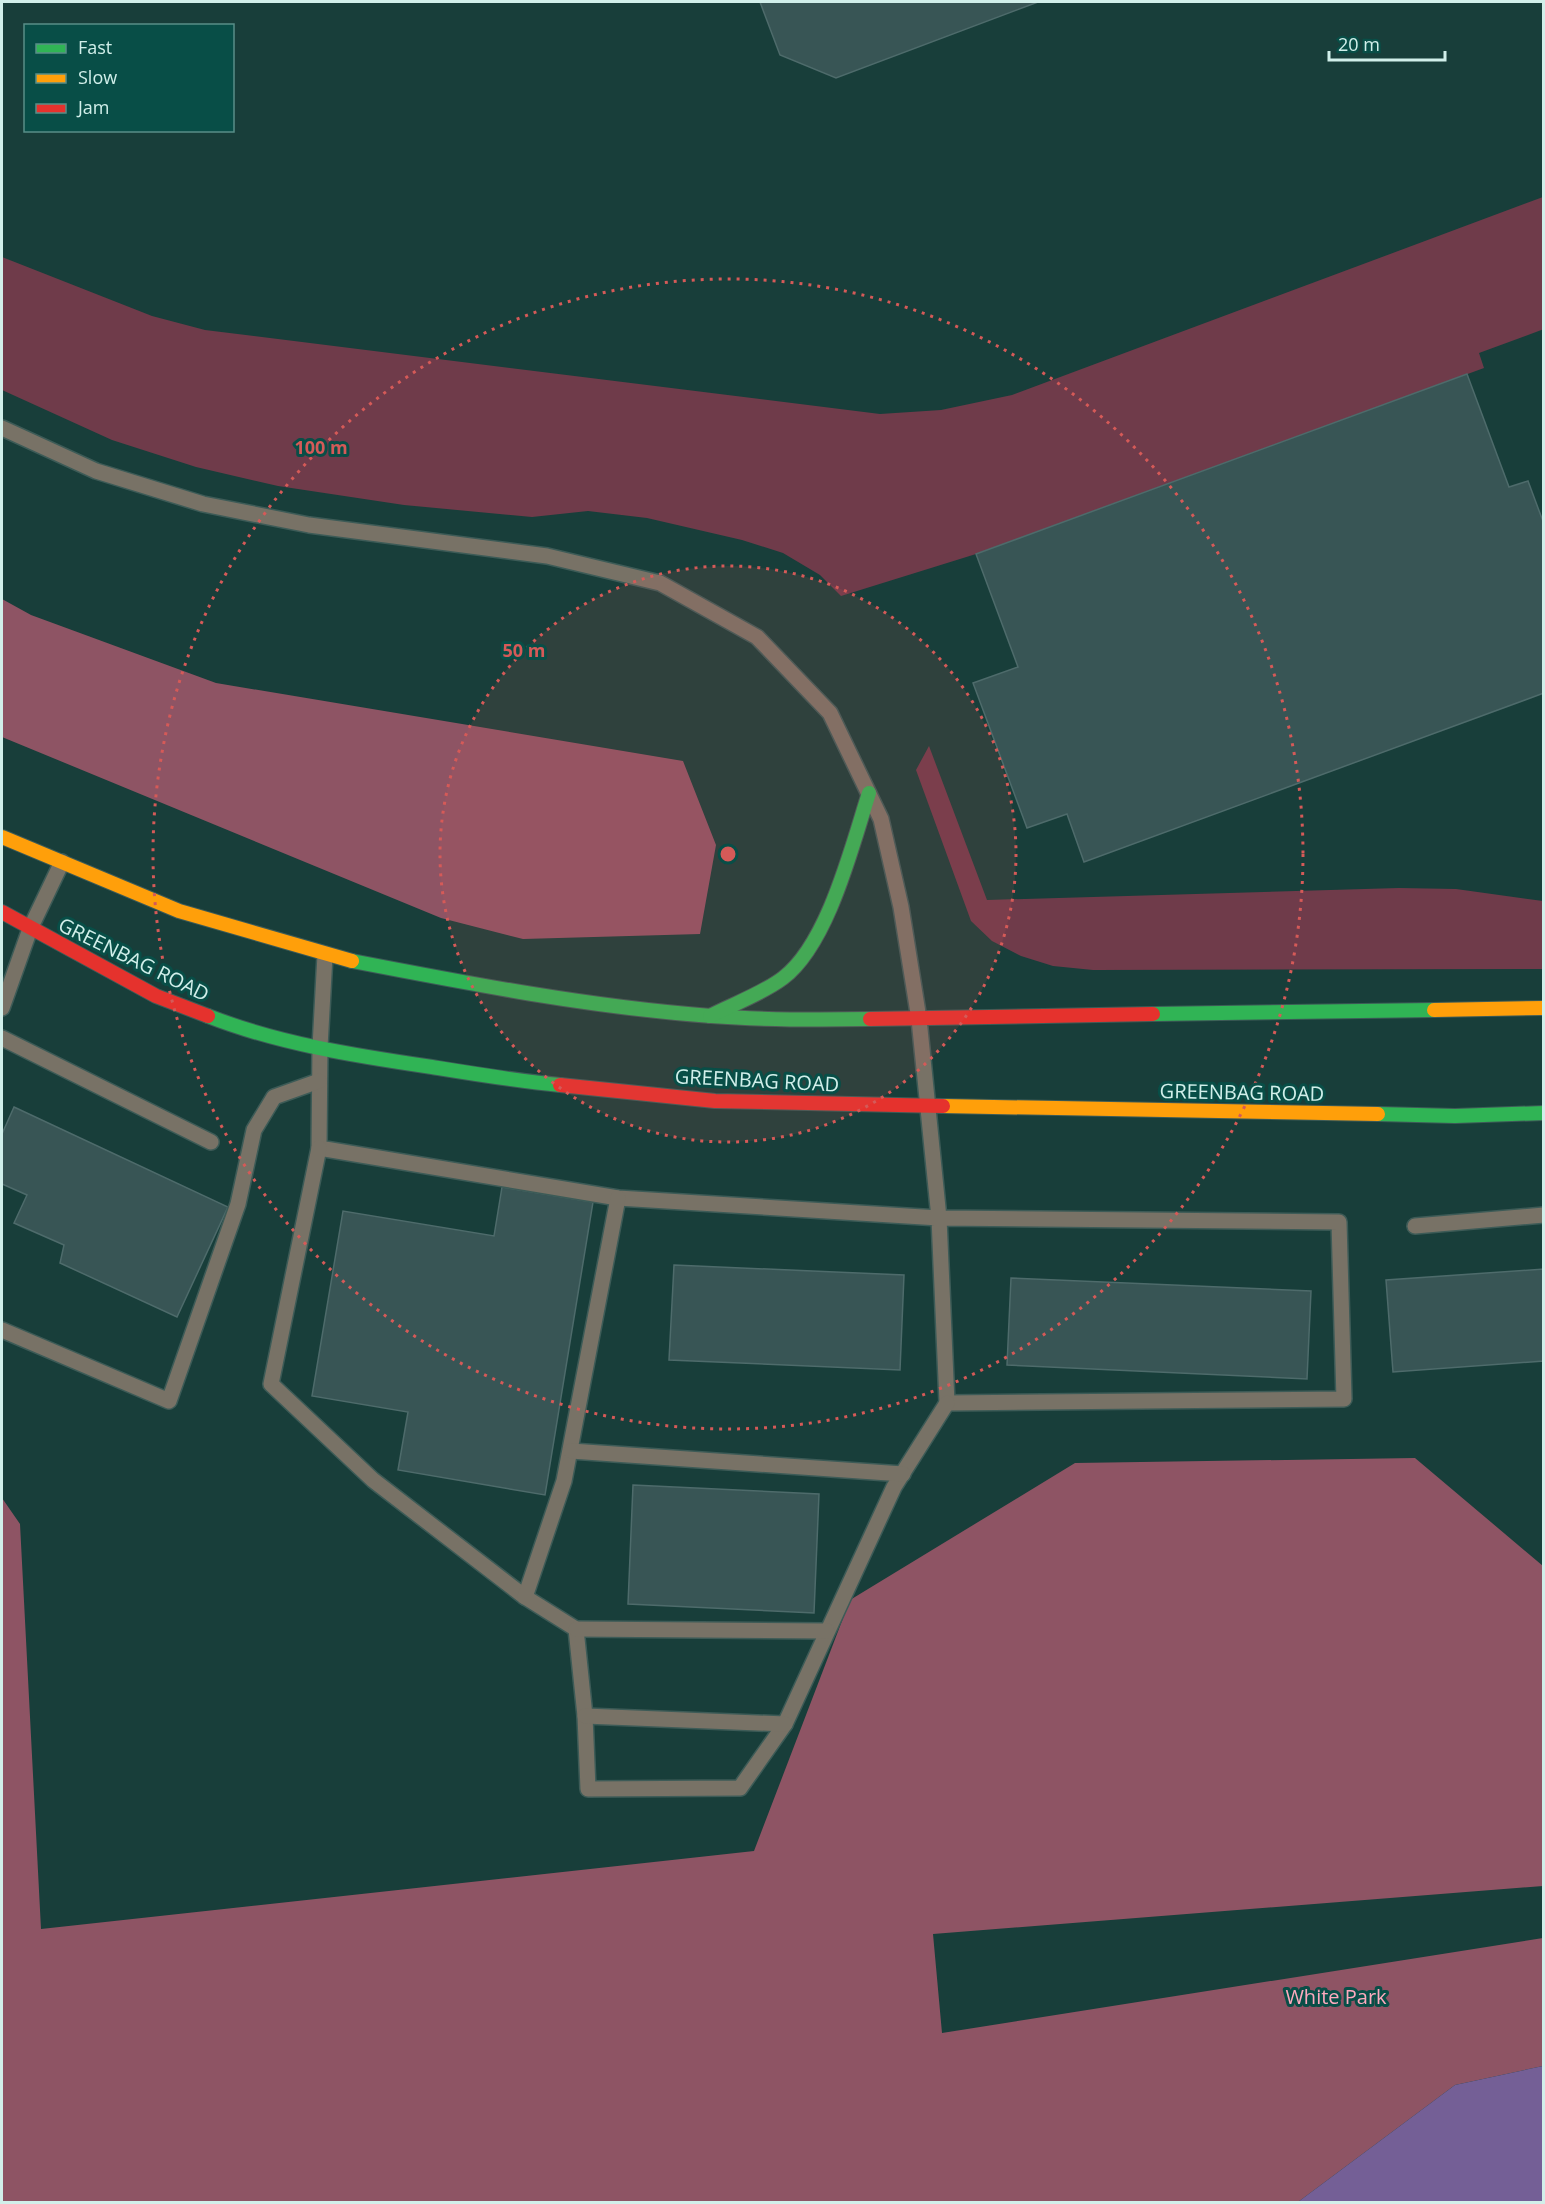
<svg xmlns="http://www.w3.org/2000/svg" width="1545" height="2204" font-family="'Open Sans',sans-serif">
<style>
.green{fill:#6f3b4a}
.forest{fill:#8e5464}
.water{fill:#745f96}
.building{fill:#385555;stroke:#4e6b6b;stroke-width:1.5}
.lines{fill:none;stroke-linecap:round;stroke-linejoin:round}
.lane-casing{stroke:#3d5b57;stroke-width:18}
.fast-casing{stroke:#3d5b57;stroke-width:16}
.slow-casing{stroke:#3d5b57;stroke-width:16}
.jam-casing{stroke:#3d5b57;stroke-width:16}
.lane{stroke:#787266;stroke-width:15}
.fast{stroke:#30b455;stroke-width:14}
.slow{stroke:#ff9f0a;stroke-width:14}
.jam{stroke:#e5322d;stroke-width:14}
.ring{fill:none;stroke:#d55a58;stroke-width:3;stroke-dasharray:3 6}
.labels{text-anchor:middle;dominant-baseline:central;stroke-width:6;stroke-linejoin:round;paint-order:stroke}
.street-label{font-size:20px;fill:#d1efea;stroke:#084e47}
.park-label{font-size:20px;fill:#feaabe;stroke:#084e47}
.centre{fill:#d55a58;stroke:#084e47;stroke-width:3}
.ring-label{font-size:18px;text-anchor:middle;font-weight:bold;fill:#d55a58;stroke:#084e47;stroke-width:6;stroke-linejoin:round;paint-order:stroke}
</style>
<rect width="100%" height="100%" fill="#183e3a"/>
<g class="green">
<path d="M1543,197L1544,329L1479,353L1484,368L976,554L841,596L820,575L783,553L742,540L647,518L588,511L532,517L404,505L278,486L196,467L112,440L2,390V257L152,316L205,330L880,414L941,410L1012,395Z"/>
<path d="M929,746L987,900L1399,888L1456,889L1543,901V969L1093,970L1053,966L1021,956L992,941L971,921L916,770Z"/>
</g>
<g class="forest">
<path d="M2,599L31,615L216,683L683,761L716,845L700,934L523,939L441,918L2,737Z"/>
<path d="M1415,1458L1543,1566V1886L933,1934L942,2033L1543,1938V2066L1455,2085L1298,2202H2V1498L20,1524L41,1929L754,1851L850,1600L1075,1463Z"/>
</g>
<path class="water" d="M1543,2066V2202H1298L1455,2085Z"/>
<g class="building">
<path d="M760,2H1038L836,78L780,55Z"/>
<path d="M1467,374L1509,487L1528,481L1544,524V693L1084,862L1067,814L1027,828L973,683L1018,667L976,554Z"/>
<path d="M14,1107L228,1207L177,1317L60,1263L64,1245L14,1223L27,1195L2,1184V1134Z"/>
<path d="M502,1187L593,1202L545,1495L398,1470L408,1412L312,1396L343,1211L494,1236Z"/>
<path d="M674,1265L904,1275L900,1370L669,1360Z"/>
<path d="M1544,1269V1361L1393,1372L1386,1280Z"/>
<path d="M1011,1278L1311,1291L1307,1379L1007,1365Z"/>
<path d="M633,1485L819,1494L814,1613L628,1604Z"/>
</g>
<g class="lines">
<defs>
<g id="lane">
<path d="M2,428L96,471L203,504L309,525L547,556L660,583L757,637L830,713L881,819L901,907L919,1019L939,1218L947,1403L1344,1399L1339,1222L939,1218L618,1198L319,1148L320,1047L325,955"/>
<path d="M2,1008L30,929L62,862"/>
<path d="M2,1038L211,1142"/>
<path d="M319,1148L271,1384L373,1480L525,1597"/>
<path d="M618,1198L564,1481L525,1597L576,1629L585,1716L588,1789L740,1788L785,1724L894,1487L947,1403"/>
<path d="M1415,1226L1544,1215"/>
<path d="M2,1330L169,1401L238,1204L254,1130L274,1097L319,1081"/>
<path d="M571,1451L903,1474"/>
<path d="M576,1629L827,1631"/>
<path d="M585,1716L785,1724"/>
</g>
<g id="fast">
<path d="M352,961C471,984 590,1007 711,1016C764,1020 817,1020 870,1019"/>
<path d="M1153,1014L1434,1010"/>
<path d="M208,1016C279,1044 357,1056 432,1067C475,1074 517,1081 560,1085"/>
<path d="M710,1016C733,1004 762,994 783,978C828,944 852,846 869,793"/>
<path d="M1378,1114L1455,1116L1544,1113"/>
</g>
<g id="slow">
<path d="M2,837L179,911L352,961"/>
<path d="M1434,1010L1544,1008"/>
<path d="M943,1106L1378,1114"/>
</g>
<g id="jam">
<path d="M2,912L156,996L208,1016"/>
<path d="M870,1019L1153,1014"/>
<path d="M560,1085L715,1101L943,1106"/>
</g>
</defs>
<use href="#lane" class="lane-casing"/>
<use href="#fast" class="fast-casing"/>
<use href="#slow" class="slow-casing"/>
<use href="#jam" class="jam-casing"/>
<use href="#lane" class="lane"/>
<use href="#fast" class="fast"/>
<use href="#slow" class="slow"/>
<use href="#jam" class="jam"/>
</g>
<circle cx="728" cy="854" r="288" fill="#d55a58" fill-opacity=".12"/>
<g class="ring">
<circle cx="728" cy="854" r="288"/>
<circle cx="728" cy="854" r="575"/>
</g>
<g class="labels">
<g class="street-label">
<text transform="translate(134 959) rotate(26)">GREENBAG ROAD</text>
<text transform="translate(757 1080) rotate(3)">GREENBAG ROAD</text>
<text transform="translate(1242 1092) rotate(1)">GREENBAG ROAD</text>
</g>
<g class="park-label">
<text x="1336" y="1996">White Park</text>
</g>
</g>
<circle cx="728" cy="854" r="9" class="centre"/>
<g class="ring-label">
<text x="321" y="454">100 m</text>
<text x="524" y="657">50 m</text>
</g>
<rect width="1545" height="2204" fill="none" stroke="#d1efea" stroke-width="6"/>
<rect x="24" y="24" width="210" height="108" fill="#084e47" stroke="#588e88" stroke-width="1.5"/>
<rect x="36" y="44" width="30" height="9" fill="#30b455" stroke="#588e88" stroke-width="1.5"/>
<text x="78" y="54" font-size="18" fill="#d1efea">Fast</text>
<rect x="36" y="74" width="30" height="9" fill="#ff9f0a" stroke="#588e88" stroke-width="1.5"/>
<text x="78" y="84" font-size="18" fill="#d1efea">Slow</text>
<rect x="36" y="104" width="30" height="9" fill="#e5322d" stroke="#588e88" stroke-width="1.5"/>
<text x="78" y="114" font-size="18" fill="#d1efea">Jam</text>
<path d="M1329 51v9h116v-9" fill="none" stroke="#d1efea" stroke-width="3"/>
<text x="1338" y="51" font-size="18" fill="#d1efea" stroke="#084e47" stroke-width="4.5" paint-order="stroke">20 m</text>
</svg>
